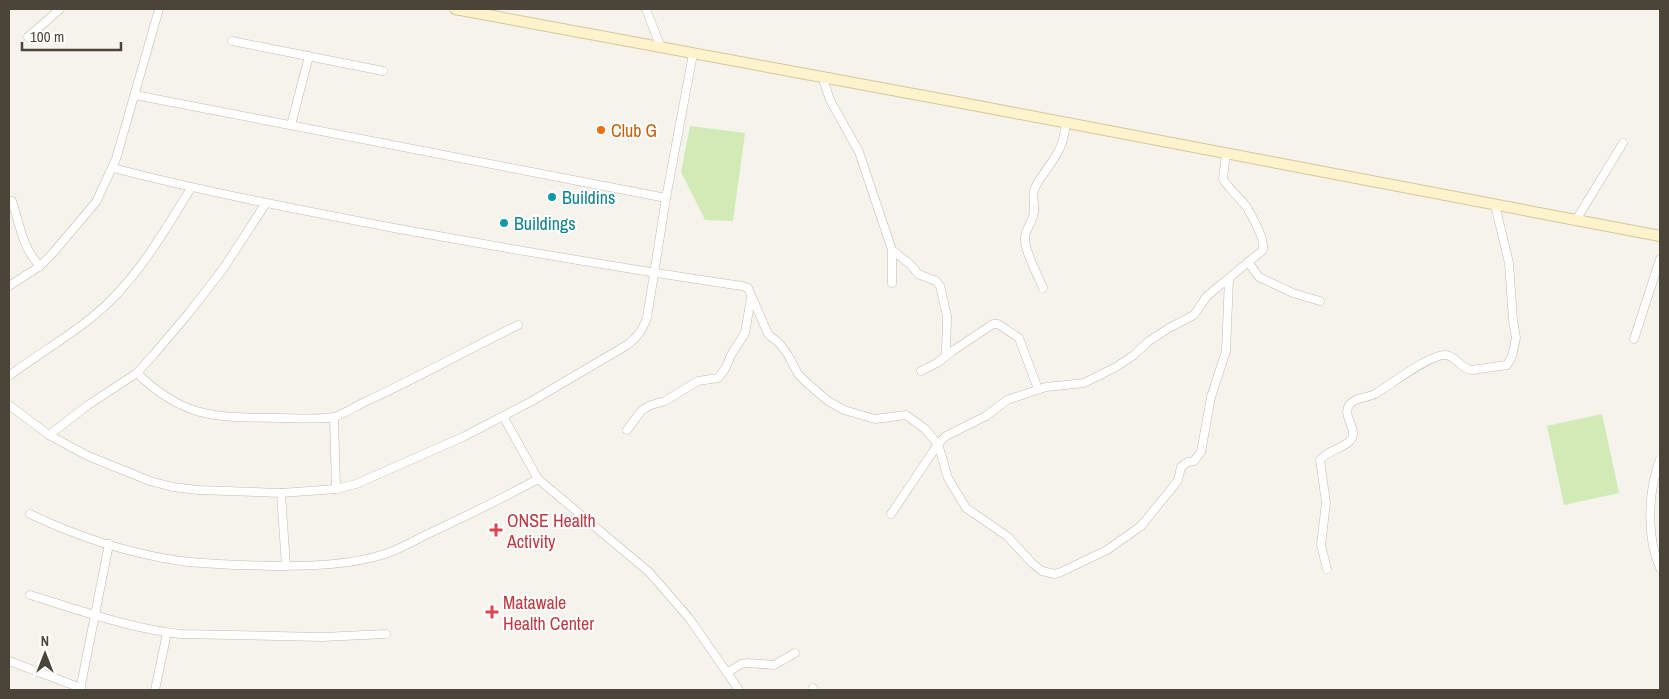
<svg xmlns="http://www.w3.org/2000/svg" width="1669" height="699" font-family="'Archivo Narrow',sans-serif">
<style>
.green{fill:#d2eab5}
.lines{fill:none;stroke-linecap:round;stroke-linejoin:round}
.minor-casing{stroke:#c2bbae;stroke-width:9}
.secondary-casing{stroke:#d6c79b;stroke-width:12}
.minor{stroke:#fff;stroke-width:8}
.secondary{stroke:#fff3cd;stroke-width:10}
.food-dot{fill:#e8710a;stroke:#fff;stroke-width:2}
.culture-dot{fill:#0f9aa8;stroke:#fff;stroke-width:2}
.health-dot{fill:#e0444e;stroke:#fff;stroke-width:2}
.labels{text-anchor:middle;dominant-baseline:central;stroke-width:4;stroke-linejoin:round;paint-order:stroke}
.food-label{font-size:18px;fill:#c56008;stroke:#fff;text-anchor:start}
.culture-label{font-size:18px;fill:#0d838f;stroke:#fff;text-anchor:start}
.health-label{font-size:18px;fill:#be3a42;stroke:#fff;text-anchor:start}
</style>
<rect width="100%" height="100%" fill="#f6f3ec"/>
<g class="green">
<path d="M690,126L745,133L733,221L705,220L681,172Z"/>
<path d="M1602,414L1619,493L1564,505L1547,426Z"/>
</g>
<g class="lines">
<defs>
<g id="minor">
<path d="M646,9L661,48"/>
<path d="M28,37L60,9"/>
<path d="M232,41L383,71"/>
<path d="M822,76L830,100L859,152L892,250V283"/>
<path d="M135,95L666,198"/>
<path d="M291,125L309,56"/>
<path d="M113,168C206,192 300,210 394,228C510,249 626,269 742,286L748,288L768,334L780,344L788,355L798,374L806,382L828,401L844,410L875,419L906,415L924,428L938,444L946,436L986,416L1007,400L1046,387L1084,383L1116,367L1134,355L1149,341L1169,328L1194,315L1207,296L1263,250C1265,239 1252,216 1246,206C1239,197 1229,189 1223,179L1226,153"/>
<path d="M12,201C19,222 23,250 40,266"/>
<path d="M1576,220L1623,143"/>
<path d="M892,250L911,265L918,274L936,281L940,286L947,316L946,352H951L993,324H998L1019,338L1038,389"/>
<path d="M1248,262L1259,277L1293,293L1320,301"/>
<path d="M9,286L40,266L52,254L96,202L116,159L159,9"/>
<path d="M1043,288C1038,275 1024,251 1025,237C1026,228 1033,221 1034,212C1035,199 1030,195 1038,182C1053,159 1063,152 1066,123"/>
<path d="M1634,339L1660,259"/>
<path d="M921,371L937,363L951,352"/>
<path d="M137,373C185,420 218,417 280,418C295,418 320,420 334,417C344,414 361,403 371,399C421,376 469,349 518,325"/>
<path d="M9,376C35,356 65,339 91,318C135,283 162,235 191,188"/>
<path d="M9,405L49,435L88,456L150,481L173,487L198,490L281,493L336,489L356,484L463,437L532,401L627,345C638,337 642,330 647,318L666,198L693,54"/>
<path d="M334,417L336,489"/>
<path d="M627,430L642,410L651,405L665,401L698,381L718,378L725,369L731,355L745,333L751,298"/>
<path d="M49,435L88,405L137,373L155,353L188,314L223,269L266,203"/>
<path d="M938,444L948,478L966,508L1007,536L1032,563L1042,571L1055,574L1061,572L1107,550L1141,526L1172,488L1178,480L1181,467L1188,462L1194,461L1201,452L1211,397L1226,351L1229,279"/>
<path d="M1660,459C1648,491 1646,536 1660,568"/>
<path d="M538,479L649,572L689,618L739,690"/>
<path d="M281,493L286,566"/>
<path d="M30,514C74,535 125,552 174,560C207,565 242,565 276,566C313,566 350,565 385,554C400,549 415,540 430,533C466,516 503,498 538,479L503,416"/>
<path d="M891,514L938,444"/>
<path d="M1327,569L1321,545L1326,503L1320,460C1327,450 1348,447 1352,438C1357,427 1341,415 1350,404C1356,397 1367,398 1375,394C1389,386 1431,353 1446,355C1456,356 1461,369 1472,370L1507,365L1512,356L1516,338L1513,320L1509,263L1495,205"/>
<path d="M30,595C79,610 131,629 181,634L322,637L386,634"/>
<path d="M9,661L81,688"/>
<path d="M727,673L741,664L748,663L774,665L795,653"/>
<path d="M80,690L109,544"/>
<path d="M155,690L167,633"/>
<path d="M812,690L813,688"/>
</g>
<path id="secondary" d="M455,9L973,105L1660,236"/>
</defs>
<use href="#minor" class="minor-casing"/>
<use href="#secondary" class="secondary-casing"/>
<use href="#minor" class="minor"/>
<use href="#secondary" class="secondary"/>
</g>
<circle class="food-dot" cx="601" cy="130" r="5"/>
<g class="culture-dot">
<circle cx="552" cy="197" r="5"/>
<circle cx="504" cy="223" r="5"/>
</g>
<g class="health-dot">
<path d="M493.5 522.5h5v5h5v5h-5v5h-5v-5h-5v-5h5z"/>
<path d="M489.5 604.5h5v5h5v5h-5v5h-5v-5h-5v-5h5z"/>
</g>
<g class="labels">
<g class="food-label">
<text x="611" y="130">Club G</text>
</g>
<g class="culture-label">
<text x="562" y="197">Buildins</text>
<text x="514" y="223">Buildings</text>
</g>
<g class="health-label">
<text x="507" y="520">ONSE Health<tspan x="507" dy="21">Activity</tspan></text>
<text x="503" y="602">Matawale<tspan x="503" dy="21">Health Center</tspan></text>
</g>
</g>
<rect width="1669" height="699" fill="none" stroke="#4b4439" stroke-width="20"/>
<g transform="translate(45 654)" stroke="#ffffff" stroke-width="4" paint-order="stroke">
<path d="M0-4L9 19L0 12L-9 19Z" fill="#4b4439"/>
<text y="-8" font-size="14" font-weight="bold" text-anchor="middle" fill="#4b4439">N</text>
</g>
<path d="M22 42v8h99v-8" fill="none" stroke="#4b4439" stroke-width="2.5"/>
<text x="30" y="42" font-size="15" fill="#4b4439" stroke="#ffffff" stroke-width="4" paint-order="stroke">100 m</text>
</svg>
